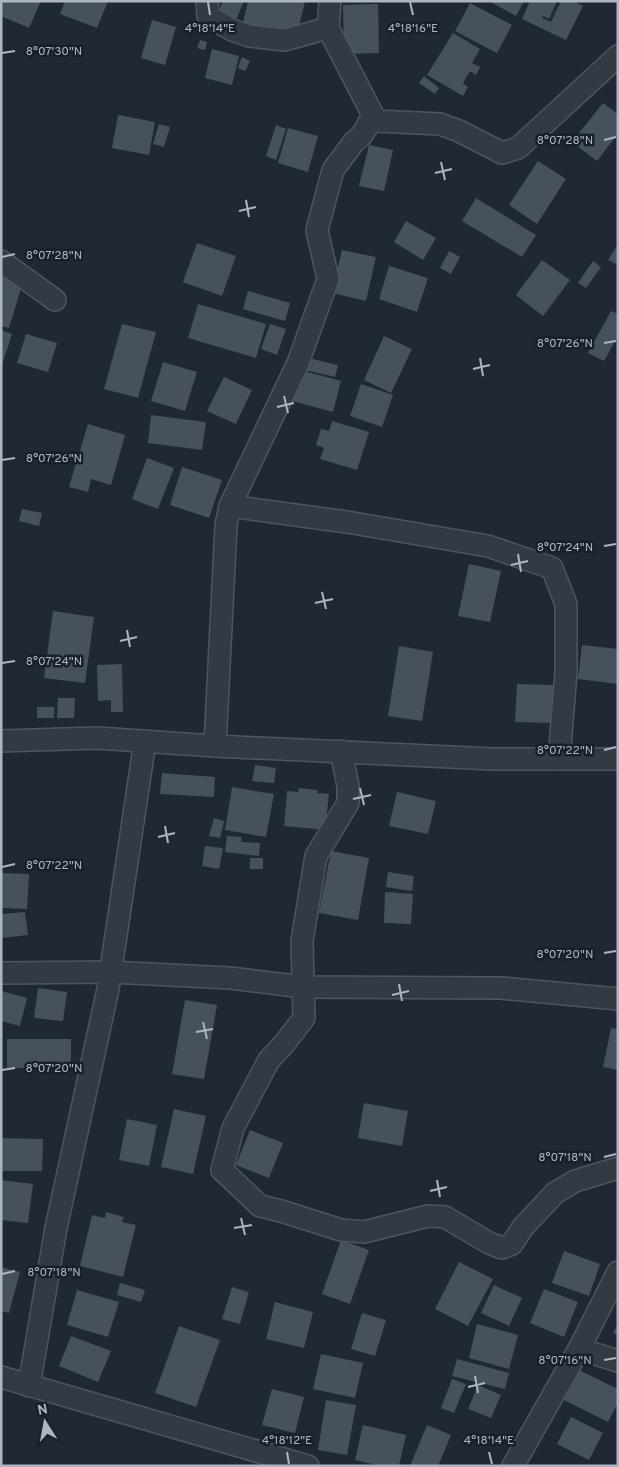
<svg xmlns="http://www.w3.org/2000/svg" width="619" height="1467" font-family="Overpass,sans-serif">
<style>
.building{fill:#47505d}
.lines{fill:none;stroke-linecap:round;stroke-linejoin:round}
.minor-casing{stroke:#4e5560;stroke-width:24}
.minor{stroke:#343a44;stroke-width:21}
.ticks{fill:none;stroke:#aeb5c2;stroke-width:2}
.ticks-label{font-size:12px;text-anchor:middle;fill:#aeb5c2;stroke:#192029;stroke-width:5;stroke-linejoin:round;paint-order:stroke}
</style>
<rect width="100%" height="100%" fill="#202834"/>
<g class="building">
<path d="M4,1H41L29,28L1,16V8Z"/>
<path d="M65,1H108L97,28L60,14Z"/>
<path d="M223,1H244L236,20L218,13Z"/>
<path d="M248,1H305L297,35L243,23Z"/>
<path d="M489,1H524L516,16Z"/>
<path d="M530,1H557L549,19L543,16L542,18L551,22L561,1H573L583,6L566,40L522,19Z"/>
<path d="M470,3L512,25L497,53L455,31Z"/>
<path d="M378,4L379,53L344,54L343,5Z"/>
<path d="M152,20L176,27L165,65L141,58Z"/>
<path d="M453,33L480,49L472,63L480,67L476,75L470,71L463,83L468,87L463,96L427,75Z"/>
<path d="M200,40L207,42L205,50L197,48Z"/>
<path d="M212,49L239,56L232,85L205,78Z"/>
<path d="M242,57L250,61L245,71L238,68Z"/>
<path d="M424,76L439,88L435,94L419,83Z"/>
<path d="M603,103L618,114V134L597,161L572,142Z"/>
<path d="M118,115L155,122L149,155L112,148Z"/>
<path d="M159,124L170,127L164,147L153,144Z"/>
<path d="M276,125L286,129L276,160L266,156Z"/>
<path d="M288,128L318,136L308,172L278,163Z"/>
<path d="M369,145L393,150L384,191L359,186Z"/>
<path d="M538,161L566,179L537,224L509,205Z"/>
<path d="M476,198L536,235L522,257L462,221Z"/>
<path d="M406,221L436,238L423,260L394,242Z"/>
<path d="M197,243L236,256L222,296L183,282Z"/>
<path d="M618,244V265L608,260Z"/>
<path d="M342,250L376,257L366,301L332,293Z"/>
<path d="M449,251L460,257L451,274L440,268Z"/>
<path d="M542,260L570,280L543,316L516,295Z"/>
<path d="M593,261L601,267L586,288L578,283Z"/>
<path d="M389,266L428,278L417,312L379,299Z"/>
<path d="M1,272L24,279L9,328L1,326Z"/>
<path d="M248,291L290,303L285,321L243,309Z"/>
<path d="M198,304L266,324L256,358L188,338Z"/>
<path d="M611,311L618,314V336L604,361L588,353Z"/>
<path d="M122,324L156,332L138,398L104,389Z"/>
<path d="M270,324L286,329L277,355L261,349Z"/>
<path d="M1,330L12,334L2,365H1Z"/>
<path d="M26,334L57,343L48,372L17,363Z"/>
<path d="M384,336L412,349L391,393L364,380Z"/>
<path d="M304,357L338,365L335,377L301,369Z"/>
<path d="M163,362L197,372L185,411L151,401Z"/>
<path d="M300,370L341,381L333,412L292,401Z"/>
<path d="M224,377L252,390L236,424L207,411Z"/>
<path d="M361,384L393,395L382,427L350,416Z"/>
<path d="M151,415L206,422L202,450L148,443Z"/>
<path d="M332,421L369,432L357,470L320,459L324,448L316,445L321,429L329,431Z"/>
<path d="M88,424L125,435L111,485L91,479L88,492L69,487Z"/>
<path d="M147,458L174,468L158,509L132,499Z"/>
<path d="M182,467L222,480L209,518L170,505Z"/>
<path d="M22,509L42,513L39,526L19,521Z"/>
<path d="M469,564L501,571L490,622L458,616Z"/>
<path d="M53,611L94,617L85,683L44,678Z"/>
<path d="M582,645L618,649V684L578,679Z"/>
<path d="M399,646L433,652L422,721L388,716Z"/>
<path d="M122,664L123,712H111V700L98,701L97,665Z"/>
<path d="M517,684L553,685L551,723L515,722Z"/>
<path d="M58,698H75L74,718H57Z"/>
<rect x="37" y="707" width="17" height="11"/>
<path d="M255,765L276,768L274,783L252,781Z"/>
<path d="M162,773L215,777L214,797L160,794Z"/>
<path d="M232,787L274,794L266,837L225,830Z"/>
<path d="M299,788L318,790L317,793L329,794L325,830L284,826L287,791L298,792Z"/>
<path d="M397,792L436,801L428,834L389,826Z"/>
<path d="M214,818L224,821L220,838L209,836Z"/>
<path d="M227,836L242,837L241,842L260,843L259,856L225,852Z"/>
<path d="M205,846L223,848L219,869L202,866Z"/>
<path d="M331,851L369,858L358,920L319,913Z"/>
<rect x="250" y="858" width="13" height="11"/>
<path d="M388,872L414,876L412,891L386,887Z"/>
<path d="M1,873L29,874L27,909L1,908Z"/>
<path d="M385,892L413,894L411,924L384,923Z"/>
<path d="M25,912L28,935L1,938V914Z"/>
<path d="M38,988L67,992L63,1021L34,1018Z"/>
<path d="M1,991L27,998L20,1026L1,1021Z"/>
<path d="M185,1000L217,1005L204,1079L172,1074Z"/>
<path d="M611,1028L618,1029V1070L603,1067Z"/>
<rect x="7" y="1039" width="64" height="29"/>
<path d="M364,1103L408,1111L402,1146L358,1138Z"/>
<path d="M174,1109L206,1116L193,1174L161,1167Z"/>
<path d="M127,1119L157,1125L149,1166L119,1160Z"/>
<path d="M250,1130L283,1143L269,1178L236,1165Z"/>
<path d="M1,1138L43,1139L42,1171H1Z"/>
<path d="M1,1180L33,1184L28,1223L1,1220Z"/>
<path d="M106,1212L124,1217L122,1222L136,1225L123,1277L80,1266L92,1215L105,1218Z"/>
<path d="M341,1240L369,1250L350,1304L322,1294Z"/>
<path d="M564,1251L600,1264L589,1296L552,1283Z"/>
<path d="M459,1262L493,1279L468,1326L435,1309Z"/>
<path d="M1,1267L20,1272L9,1313L1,1311Z"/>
<path d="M120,1283L145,1290L141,1302L117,1295Z"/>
<path d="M494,1285L522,1298L509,1326L481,1313Z"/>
<path d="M232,1287L249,1292L240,1324L222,1319Z"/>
<path d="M544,1289L578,1302L564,1337L530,1323Z"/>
<path d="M77,1290L119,1302L108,1337L67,1325Z"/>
<path d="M275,1302L313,1312L304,1348L266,1339Z"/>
<path d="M362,1313L386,1320L375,1356L351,1349Z"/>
<path d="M477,1324L518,1335L509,1369L469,1358Z"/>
<path d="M618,1324V1335L613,1333Z"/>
<path d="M179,1326L220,1340L196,1407L155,1393Z"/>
<path d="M71,1336L111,1351L98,1382L59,1366Z"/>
<path d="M321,1354L363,1363L355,1398L313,1389Z"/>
<path d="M457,1359L509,1373L505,1389L452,1376Z"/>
<path d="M577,1369L618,1389V1403L608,1422L562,1399Z"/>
<path d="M452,1379L466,1384L454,1413L441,1408Z"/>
<path d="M478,1385L501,1395L491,1418L468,1409Z"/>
<path d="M272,1389L304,1397L295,1433L262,1425Z"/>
<path d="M326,1400L356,1405L347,1455L318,1450Z"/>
<path d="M571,1417L603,1433L589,1460L557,1444Z"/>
<path d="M363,1425L406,1435L399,1466H381L355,1460Z"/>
<path d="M427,1425L451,1435L438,1466H410Z"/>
</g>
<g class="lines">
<defs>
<g id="minor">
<path d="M207,1L208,16L232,30L249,36L285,40L328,28"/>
<path d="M376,121L440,124L459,131L502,153L518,148L618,56"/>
<path d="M1,261L55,300"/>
<path d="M230,506L347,522L488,546L552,568L566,604V672L559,759"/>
<path d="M1,741L97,738L215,746L493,759H618"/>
<path d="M215,746L226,525L230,506L298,363L328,279L317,230L333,170L354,142L361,136L369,124H368L376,121L328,28L330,1"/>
<path d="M341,751L348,786V803L316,856L302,941L304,1018L284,1044L269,1060L233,1128L222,1170L260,1206L281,1211L341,1230L364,1232L428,1216L445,1217L489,1243L502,1248L512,1244L523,1227L555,1193L575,1181L618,1168"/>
<path d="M1,973L110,972L230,978L303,987L501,988L618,999"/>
<path d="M618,1272L579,1349L618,1361"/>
<path d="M1,1377L308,1466"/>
<path d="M29,1386L56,1228L108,989L145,741"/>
<path d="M513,1466L579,1349"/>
</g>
</defs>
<use href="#minor" class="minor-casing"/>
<use href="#minor" class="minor"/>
</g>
<path class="ticks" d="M208,2L210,15M410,2L413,15M2,53L15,51M604,140L616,137M441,162L445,180M435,173L452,169M246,200L249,217M239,211L256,207M2,257L15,254M604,343L616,341M480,358L483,376M473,369L490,365M284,396L288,413M277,407L294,403M2,460L15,458M604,546L616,544M518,554L521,572M511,565L528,561M322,592L326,609M315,603L333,599M127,630L130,647M120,641L137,637M2,663L15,661M604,750L616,747M360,788L364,805M353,799L371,795M165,826L168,843M158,837L175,833M2,867L15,864M604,953L616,951M399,984L402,1001M392,995L409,991M203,1022L207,1039M196,1032L213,1029M2,1070L15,1068M604,1157L616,1154M437,1180L440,1197M430,1191L447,1187M241,1218L245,1235M234,1228L252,1225M2,1274L15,1271M604,1360L616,1358M475,1376L478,1393M468,1387L485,1383M287,1452L289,1464M489,1452L492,1464"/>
<g class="ticks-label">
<text x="210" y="32">4°18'14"E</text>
<text x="413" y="32">4°18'16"E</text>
<text x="54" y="55">8°07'30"N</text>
<text x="565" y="144">8°07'28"N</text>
<text x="54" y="259">8°07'28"N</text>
<text x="565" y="347">8°07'26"N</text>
<text x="54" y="462">8°07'26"N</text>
<text x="565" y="551">8°07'24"N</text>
<text x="54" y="665">8°07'24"N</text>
<text x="565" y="754">8°07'22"N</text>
<text x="54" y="869">8°07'22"N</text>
<text x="565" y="958">8°07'20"N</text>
<text x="54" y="1072">8°07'20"N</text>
<text x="565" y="1161">8°07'18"N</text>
<text x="54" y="1276">8°07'18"N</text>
<text x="565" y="1364">8°07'16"N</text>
<text x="287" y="1444">4°18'12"E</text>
<text x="489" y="1444">4°18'14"E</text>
</g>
<rect width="619" height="1467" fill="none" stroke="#aeb5c2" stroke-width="5"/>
<g transform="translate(45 1422) rotate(349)" stroke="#192029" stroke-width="4" paint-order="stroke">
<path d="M0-4L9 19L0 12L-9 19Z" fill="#aeb5c2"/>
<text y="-8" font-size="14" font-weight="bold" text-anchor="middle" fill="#aeb5c2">N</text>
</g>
</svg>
